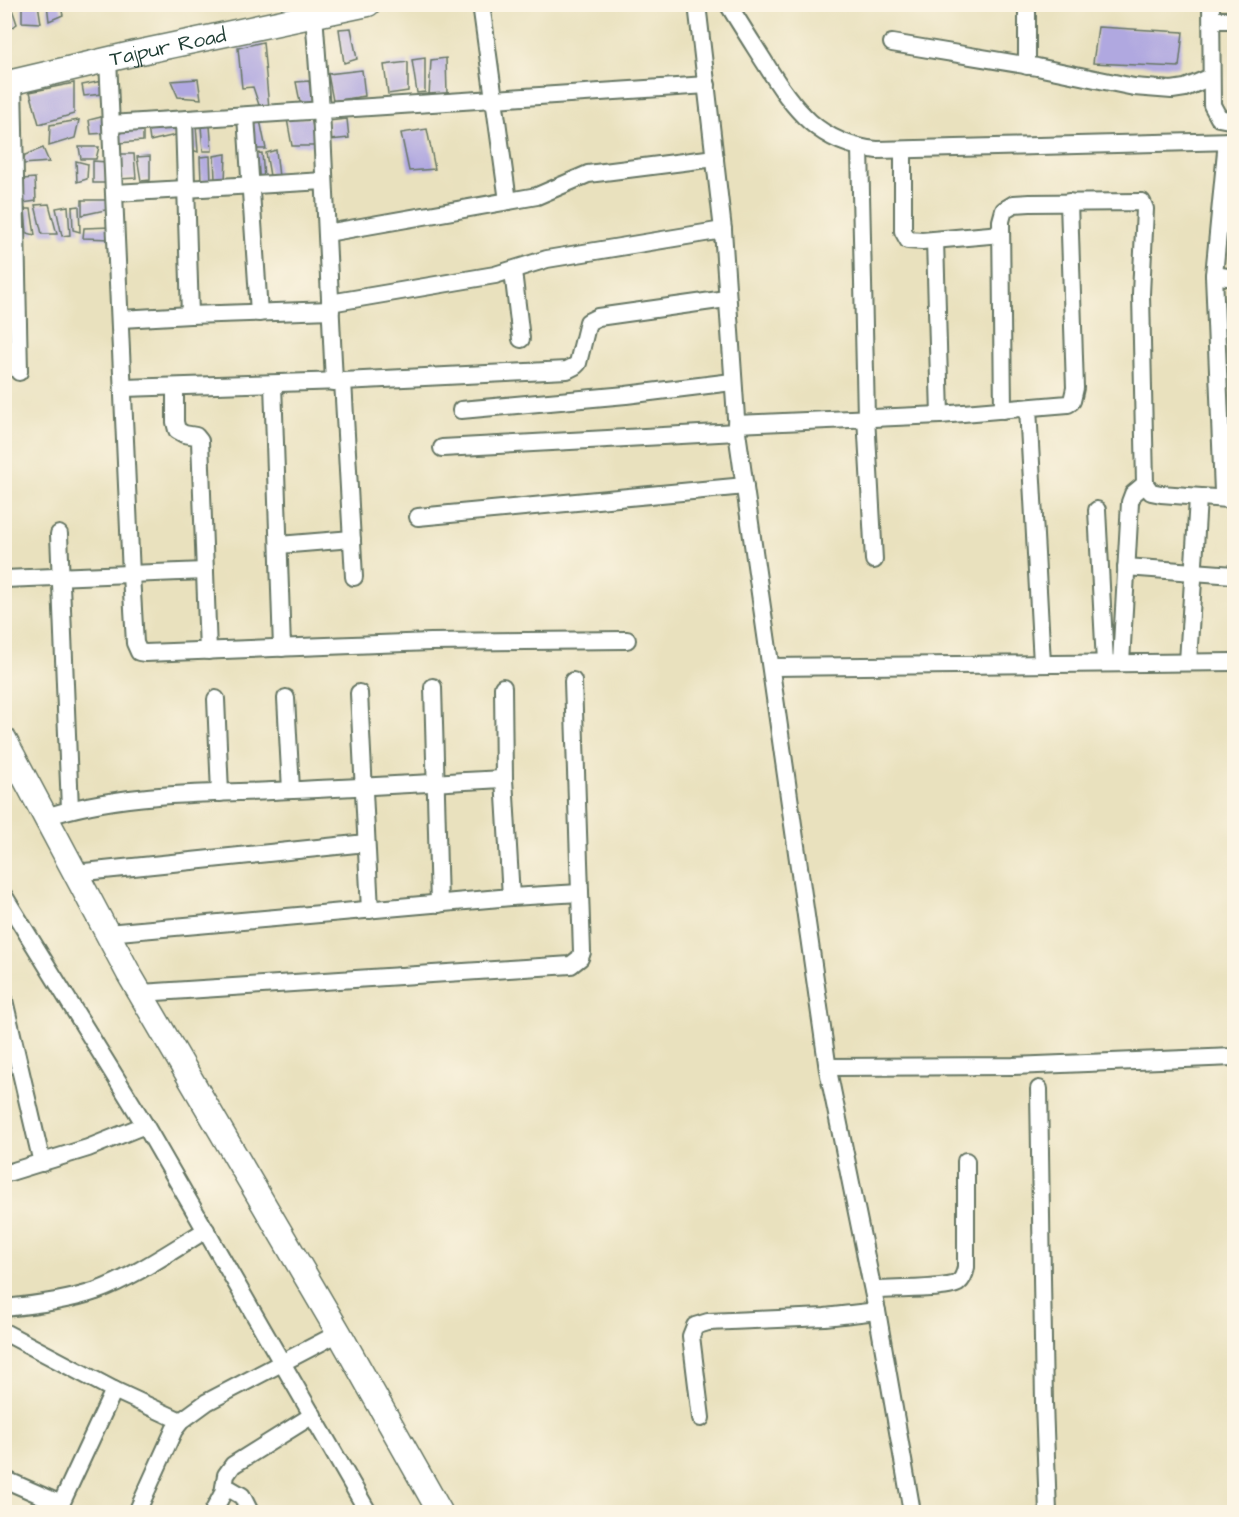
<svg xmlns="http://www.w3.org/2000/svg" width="1239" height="1517" font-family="'Architects Daughter',sans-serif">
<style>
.building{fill:#b0a8e0}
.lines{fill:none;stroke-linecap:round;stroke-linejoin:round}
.street-casing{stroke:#667664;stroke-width:20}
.secondary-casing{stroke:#667664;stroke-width:27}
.street{stroke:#fff;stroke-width:16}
.secondary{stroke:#fff;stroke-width:24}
.labels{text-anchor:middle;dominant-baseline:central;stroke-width:4.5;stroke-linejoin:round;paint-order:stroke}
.street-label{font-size:21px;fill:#1f3d34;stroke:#fcf5e5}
</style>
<rect width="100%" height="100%" fill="#fcf5e5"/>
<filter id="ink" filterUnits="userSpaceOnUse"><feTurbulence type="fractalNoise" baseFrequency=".0167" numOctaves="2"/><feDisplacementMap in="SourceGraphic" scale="12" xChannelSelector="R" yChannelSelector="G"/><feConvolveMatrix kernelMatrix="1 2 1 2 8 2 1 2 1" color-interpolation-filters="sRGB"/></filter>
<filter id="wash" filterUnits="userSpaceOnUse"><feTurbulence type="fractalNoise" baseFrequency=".008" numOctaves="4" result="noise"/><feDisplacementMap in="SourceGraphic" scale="24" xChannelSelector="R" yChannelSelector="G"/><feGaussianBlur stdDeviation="1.35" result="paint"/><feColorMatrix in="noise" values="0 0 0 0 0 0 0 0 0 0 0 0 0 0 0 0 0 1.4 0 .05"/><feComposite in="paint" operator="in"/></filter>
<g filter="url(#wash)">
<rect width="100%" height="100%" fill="#e9e1be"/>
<g id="blocks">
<g class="building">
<path d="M30,4H38L41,23L22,22V7Z"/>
<path d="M47,4H60L63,15L49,21Z"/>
<path d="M11,6L17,24L10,29L4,18V9Z"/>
<path d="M1098,27L1183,32L1179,67L1093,63Z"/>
<path d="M351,28L357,59L344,63L339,29Z"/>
<path d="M263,42L269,108H260L253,87L242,88L238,48Z"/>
<path d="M425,58V92L417,93L412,60Z"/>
<path d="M446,58L447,94L429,96L431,60Z"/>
<path d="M408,62V91L388,94L384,65Z"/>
<path d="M362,70L365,96L333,101L328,74Z"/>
<path d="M198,79L201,99L178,97L171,81Z"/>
<path d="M102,81V94L84,96L82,85Z"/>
<path d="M309,81L312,103L301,107L296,82Z"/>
<path d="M74,83V114L39,124L30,92Z"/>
<path d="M105,116L107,133L91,134L89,120Z"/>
<path d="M311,118L317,146H292L287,119Z"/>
<path d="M347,119L349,138L330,140L328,121Z"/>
<path d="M79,120L75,138L49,146L50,125Z"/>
<path d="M260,120L266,149H252V122Z"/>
<path d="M178,125L180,134L150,141L148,127Z"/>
<path d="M196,125L198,152L192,150L191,126Z"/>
<path d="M201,126H210L212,151H203Z"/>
<path d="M143,128V141L118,143V132Z"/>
<path d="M427,129L435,169L409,171L401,133Z"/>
<path d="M79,147H99L96,159H81Z"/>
<path d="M43,148L49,162L23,164L25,155Z"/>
<path d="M276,150L279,177L270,176L266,153Z"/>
<path d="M262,153L264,179L254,178L253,154Z"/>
<path d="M121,154H134L136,178L119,179Z"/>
<path d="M226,154L225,182L215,180L214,156Z"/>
<path d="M150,156V180L141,181L137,157Z"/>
<path d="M210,156L211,182L201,181L200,157Z"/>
<path d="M76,161L88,164L87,179L77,182Z"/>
<path d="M93,161L107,162L108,183H93Z"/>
<path d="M7,177L9,206L4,207V178Z"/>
<path d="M35,178L36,201L23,203V179Z"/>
<path d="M82,200H110V209L82,215Z"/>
<path d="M49,204L57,234H42L35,205Z"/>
<path d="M68,206L70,235L62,236L56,208Z"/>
<path d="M79,206L80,232L73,230L72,207Z"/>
<path d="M25,209H31L35,235L27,233Z"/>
<path d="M10,211V223H4V212Z"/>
<path d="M111,227V239L83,238L84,228Z"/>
</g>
</g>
</g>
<g filter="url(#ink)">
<use href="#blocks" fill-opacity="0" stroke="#667664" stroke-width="1.5"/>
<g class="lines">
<defs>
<g id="street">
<path d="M481,4L508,201"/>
<path d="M697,4L723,230L737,432L828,1070L877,1311L912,1512"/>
<path d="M728,4C740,24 753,44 765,63C794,110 819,144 877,150L1234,141"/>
<path d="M1211,4L1212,105L1219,118L1234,121"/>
<path d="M314,14L321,110L334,382"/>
<path d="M1212,20H1234"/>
<path d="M892,43L1037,67L1134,87L1172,90L1185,88L1211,77"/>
<path d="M108,59L131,575L135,643L139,652L145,653L431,642L627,640"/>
<path d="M1027,66V4"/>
<path d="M13,82L19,372"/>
<path d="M246,116L259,313"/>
<path d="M184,120L190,315L331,310"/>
<path d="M111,124L707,85"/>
<path d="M1227,141L1214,275L1223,492L1224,496L1234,501"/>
<path d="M860,148L866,417L874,560"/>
<path d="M903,150V231L908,240L922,241L1001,234"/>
<path d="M115,193L324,181"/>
<path d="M327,233L537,196L588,174L715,158"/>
<path d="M935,240L940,415"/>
<path d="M513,271L521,339"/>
<path d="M1214,275L1234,278"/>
<path d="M330,303L495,275L547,259L723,230"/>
<path d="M121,319L190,315"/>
<path d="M343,381L354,577"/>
<path d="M273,384L282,648"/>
<path d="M175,387V422L177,430L184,434L196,436L200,441L208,651"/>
<path d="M124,388L343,381L567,370L575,366L578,363L588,322L598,317L726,299"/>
<path d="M1028,408L1042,663"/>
<path d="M461,410L626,395L732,382"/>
<path d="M1003,410L1001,221L1004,210L1014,204L1030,203L1142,202L1145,209L1141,294L1145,484L1151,492L1161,494L1228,499"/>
<path d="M736,424L940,415L1068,404L1072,401L1075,388L1069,202"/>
<path d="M442,448L737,432"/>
<path d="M1097,510L1105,663"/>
<path d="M418,517L745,486"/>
<path d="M59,534L70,809"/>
<path d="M279,545L352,539"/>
<path d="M1126,567L1234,575"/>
<path d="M4,579L205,571"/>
<path d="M1188,662L1198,498"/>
<path d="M1121,663L1130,502L1133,494L1145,484"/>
<path d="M771,667L1234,662"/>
<path d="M433,687L439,904"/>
<path d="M359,693L370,910"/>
<path d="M286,698L291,790"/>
<path d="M216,699L220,793"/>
<path d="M46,817C117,793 197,794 272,791C349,788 426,783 504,779"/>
<path d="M75,873L366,843"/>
<path d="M4,896L145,1125L368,1512"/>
<path d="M511,897L580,893"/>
<path d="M107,933L511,897L504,779L503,687"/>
<path d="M141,993L571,965L580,958L582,952L573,681"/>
<path d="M4,1000L42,1163"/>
<path d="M828,1067L1013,1066L1234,1057"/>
<path d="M1039,1089L1044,1403L1048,1512"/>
<path d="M4,1174L88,1148L145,1125"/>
<path d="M873,1290C890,1289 946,1290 958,1283C963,1279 965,1273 966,1267V1161"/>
<path d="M4,1308C35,1305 67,1301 96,1291C132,1278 173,1250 206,1230"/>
<path d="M4,1332L114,1390L181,1421"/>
<path d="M701,1418L691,1336L695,1326L708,1322L825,1317L877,1311"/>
<path d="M4,1479L61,1504L114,1390"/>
<path d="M223,1493L226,1475L233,1465L313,1415"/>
<path d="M137,1512L174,1430L181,1421L207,1402L339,1333"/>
<path d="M213,1512L223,1493L230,1489L242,1496L250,1512"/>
</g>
<g id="secondary">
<path id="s1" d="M4,84L136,53L368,4"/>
<path d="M4,739L129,974L339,1333L440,1512"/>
</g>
</defs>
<use href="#street" class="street-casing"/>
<use href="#secondary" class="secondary-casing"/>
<use href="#street" class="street"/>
<use href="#secondary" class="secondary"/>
</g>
</g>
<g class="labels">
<g class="street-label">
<text stroke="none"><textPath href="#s1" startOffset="168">Tajpur Road</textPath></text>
</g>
</g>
<rect width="1239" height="1517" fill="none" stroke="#fcf5e5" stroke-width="24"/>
</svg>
